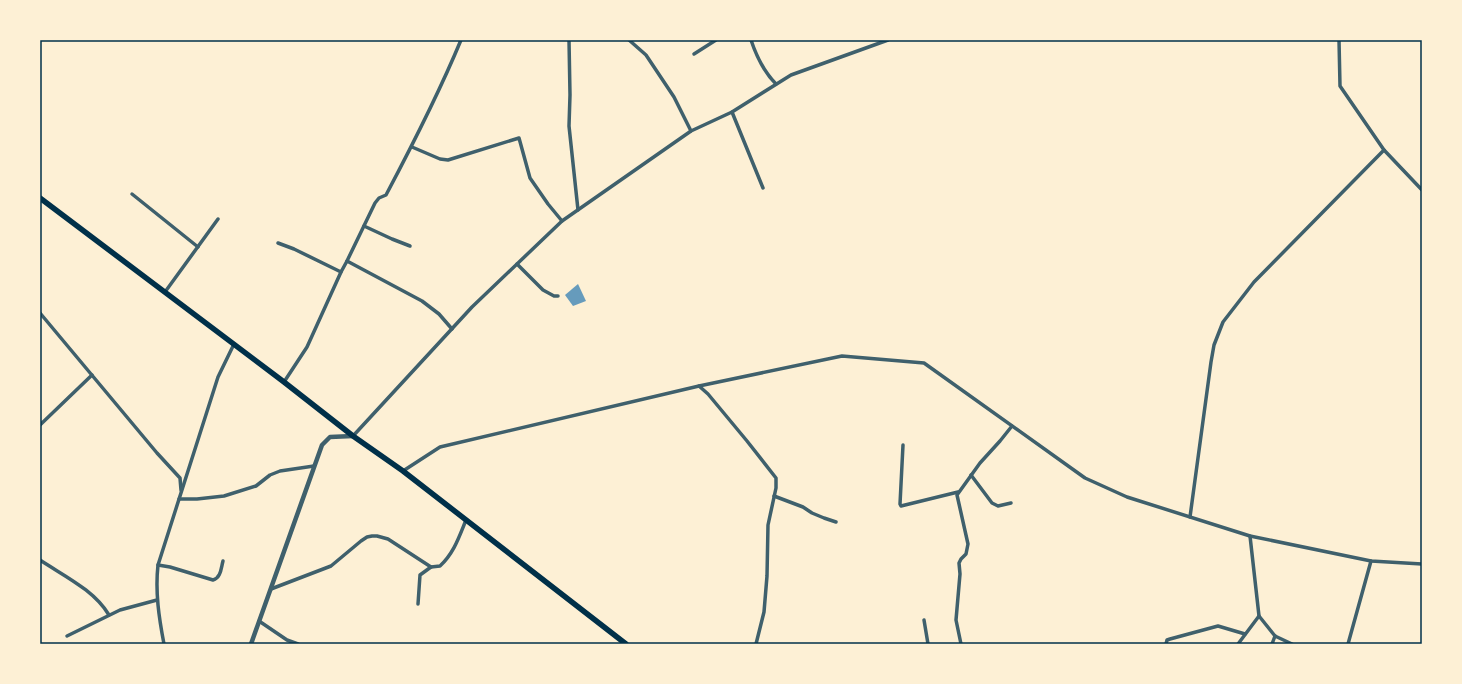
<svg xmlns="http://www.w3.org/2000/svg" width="1462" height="684" font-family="'Work Sans',sans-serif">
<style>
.water{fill:#669bbc}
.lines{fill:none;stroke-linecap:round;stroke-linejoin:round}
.minor{stroke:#3f606c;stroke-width:3.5}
.tertiary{stroke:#3f606c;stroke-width:4.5}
.trunk{stroke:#003049;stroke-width:5.5}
.neatline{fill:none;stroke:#003049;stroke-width:1.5}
</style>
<rect width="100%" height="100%" fill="#fdf0d5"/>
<path class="water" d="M578,284L586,301L573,306L565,295Z"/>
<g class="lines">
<g class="minor">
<path d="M569,40L570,95L569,126L578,210"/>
<path d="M629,40L646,55L674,97L691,131"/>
<path d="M751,40C756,55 765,73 776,84"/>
<path d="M1339,40L1340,86L1384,150L1422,190"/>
<path d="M694,54L716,40"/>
<path d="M732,112L763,188"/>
<path d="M412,147L440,159L448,160L519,138L530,178L548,204L562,221"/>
<path d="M132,194L198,247"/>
<path d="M364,226L392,239L410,246"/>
<path d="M278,243L294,249L341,272L347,261L422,301L439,314L452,329"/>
<path d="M347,261L375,203L379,198L386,195C413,144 439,93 461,40"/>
<path d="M517,264L543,290L554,296H558"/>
<path d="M165,292L218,219"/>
<path d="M40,313L157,453L180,478L181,490"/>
<path d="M284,382L307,347L341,272"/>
<path d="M699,386L708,394L747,441L776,478V488L768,525L767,576L764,612L756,644"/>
<path d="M40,425L92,375"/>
<path d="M353,436L472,307L562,221L691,131L732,112L791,75L888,40"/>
<path d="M903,445L900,504L901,506L958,492"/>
<path d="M403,471L440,447L699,386L842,356L924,363L1085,478L1127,497L1250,536L1371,561L1422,564"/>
<path d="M971,475L992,503L998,506L1011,503"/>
<path d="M774,496L803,507L812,513L824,518L836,522"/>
<path d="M179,499H197L224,496L256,486L270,475L280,471L314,466"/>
<path d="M1190,517L1211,362L1214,345L1223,322L1254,282L1384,150"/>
<path d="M1250,536L1259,616L1275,636L1292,644"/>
<path d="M40,560C64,576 94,590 109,615"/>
<path d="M158,565L170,567L213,580C221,578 221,568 223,561"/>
<path d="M271,589L331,566L361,541L367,537L372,536H377L388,539L431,567"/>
<path d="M418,604L420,575L431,567L440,566C454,553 459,537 466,520"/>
<path d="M924,620L928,644"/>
<path d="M259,621L287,640L298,644"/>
<path d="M67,636L120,610L157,600"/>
<path d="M164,644C159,618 155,592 158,565L218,377L234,344"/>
<path d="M961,644L956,620L960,574L959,563L961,559L966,554L968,544L957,495L980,463L1000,441L1012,426"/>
<path d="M1166,644L1167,640L1170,639L1218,626L1245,634"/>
<path d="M1238,644L1259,616"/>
<path d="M1272,644L1275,636"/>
<path d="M1348,644L1371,561"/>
</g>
<path class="tertiary" d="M251,644L322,445L330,437L353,436"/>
<path class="trunk" d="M40,198L284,382L353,436L403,471L626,644"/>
</g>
<rect width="1462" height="684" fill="none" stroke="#fdf0d5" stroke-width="82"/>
<rect x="41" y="41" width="1380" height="602" class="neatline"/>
</svg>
